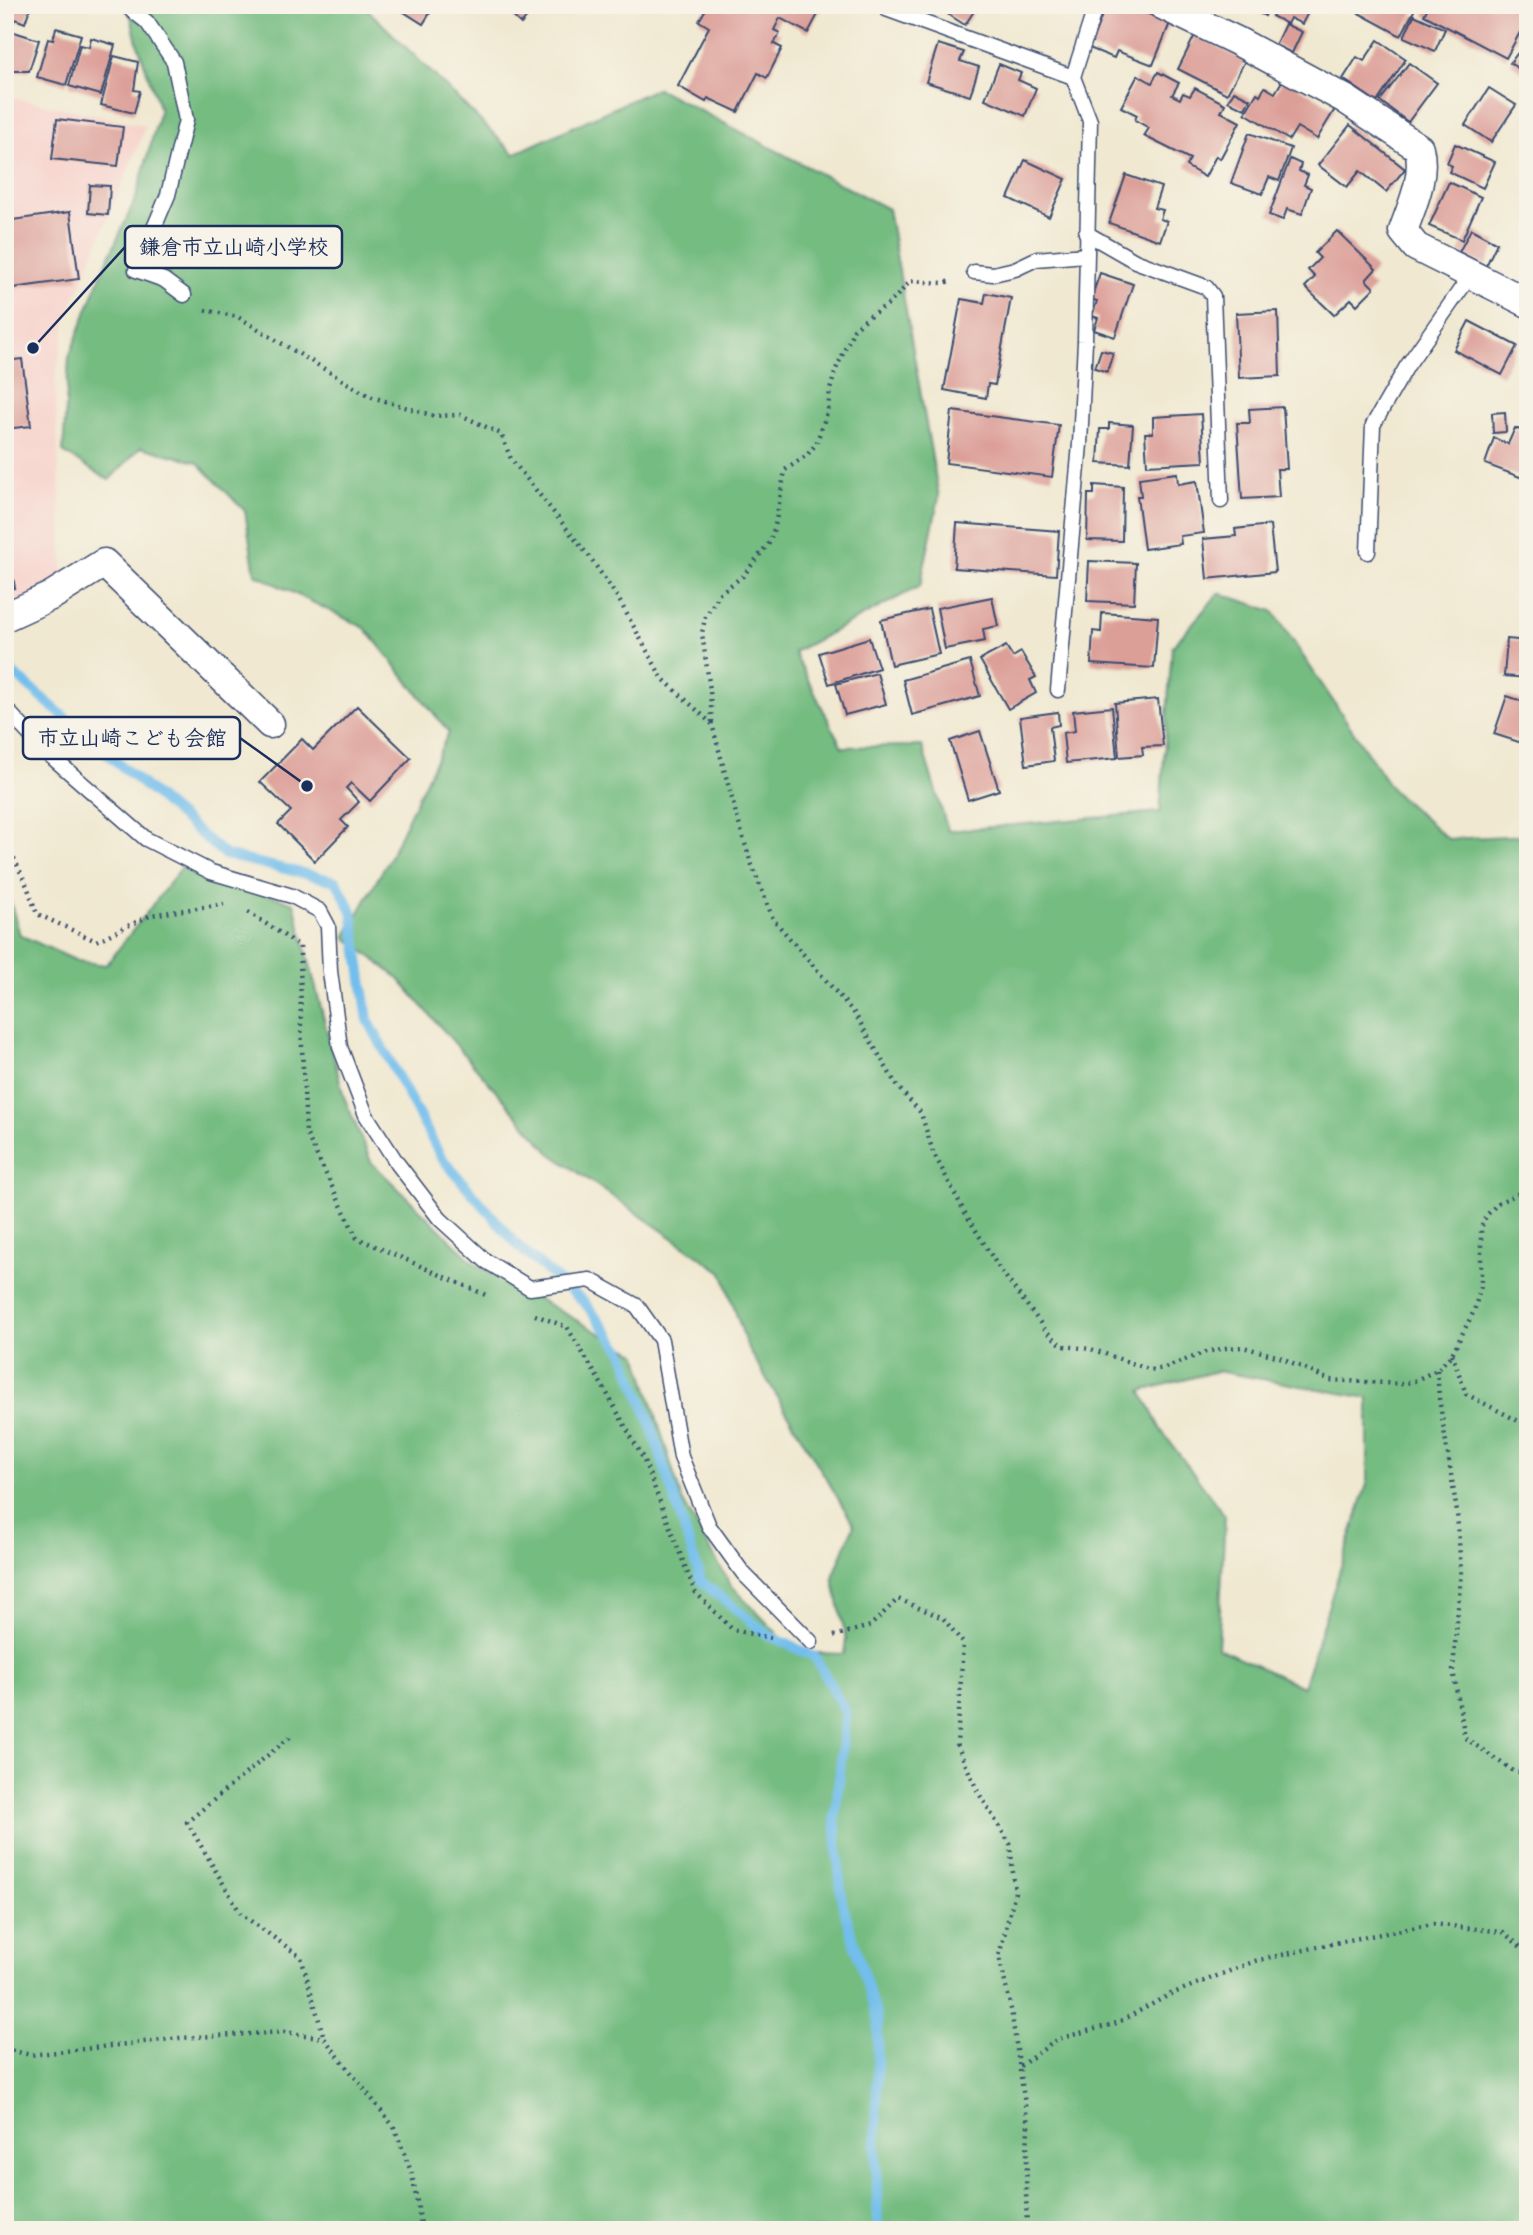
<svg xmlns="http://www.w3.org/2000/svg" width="1533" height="2235" font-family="Delius,'Klee One',sans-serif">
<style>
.built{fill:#f7d0ca}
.forest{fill:#75bc81;stroke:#487670;stroke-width:2;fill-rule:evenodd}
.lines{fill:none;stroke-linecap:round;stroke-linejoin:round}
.stream{stroke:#72beec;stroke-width:10}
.building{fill:#dc9f98}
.lane-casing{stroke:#3b4b6f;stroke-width:17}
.street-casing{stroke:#3b4b6f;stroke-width:31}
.path{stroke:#3b4b6f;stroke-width:4.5;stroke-dasharray:2 5;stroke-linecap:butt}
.lane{stroke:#fff;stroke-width:14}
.street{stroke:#fff;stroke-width:28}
.leader{fill:none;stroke:#1b2f5e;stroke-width:2.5}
.callout-dot{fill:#1b2f5e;stroke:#f7f3e8;stroke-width:2.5}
.callout{fill:#f7f3e8;stroke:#1b2f5e;stroke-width:2.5}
.callout-label{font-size:21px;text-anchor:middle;font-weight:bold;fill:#1b2f5e}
</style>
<rect width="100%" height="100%" fill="#f7f3e8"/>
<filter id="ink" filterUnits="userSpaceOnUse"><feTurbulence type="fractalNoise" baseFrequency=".0143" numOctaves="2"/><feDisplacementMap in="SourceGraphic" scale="14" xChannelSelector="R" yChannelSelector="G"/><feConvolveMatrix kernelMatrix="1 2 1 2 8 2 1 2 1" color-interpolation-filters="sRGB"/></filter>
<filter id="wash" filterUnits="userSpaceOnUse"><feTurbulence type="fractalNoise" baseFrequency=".00686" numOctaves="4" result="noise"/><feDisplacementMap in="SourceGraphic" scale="28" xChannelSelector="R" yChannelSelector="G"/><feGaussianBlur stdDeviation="1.57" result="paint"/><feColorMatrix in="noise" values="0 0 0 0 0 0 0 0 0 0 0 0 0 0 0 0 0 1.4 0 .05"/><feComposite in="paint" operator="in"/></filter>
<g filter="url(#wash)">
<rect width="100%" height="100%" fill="#f0e8d0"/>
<path class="built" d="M5,96L146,126L67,317L55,380L63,577L5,609Z"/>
<path class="forest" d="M128,5H370L369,11L514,154L657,88L888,209L939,497L920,586L794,652L842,747L922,746L948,831L1160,812L1172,647L1219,593L1273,611L1393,791L1448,839L1528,835V2230H5V883L20,935L77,961L106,965L182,867L294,903L344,1097L371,1162L474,1263L637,1354L682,1500L730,1584L795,1652L844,1654L846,1639L833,1577L854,1525L747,1346L722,1272L550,1153L398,978L345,937L389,859L449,732L365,628L255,574L245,511L197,462L141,447L109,480L63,452L69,357L101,275L136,198L160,110L137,42ZM1217,1371L1368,1398V1481L1303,1687L1218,1648L1225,1516L1161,1430L1141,1391Z"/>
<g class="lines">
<path class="stream" d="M5,666L225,855L336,881L352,911L368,1020L441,1157L520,1248L584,1302L623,1352L650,1422L701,1581L768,1635L815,1657L846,1713L835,1818L842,1903L878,2021L876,2157L878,2230"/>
</g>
<g id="blocks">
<g class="building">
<path d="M5,5H31L25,23L15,19L13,24L5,21Z"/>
<path d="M393,5H435L423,24Z"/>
<path d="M501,5H538L521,24Z"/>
<path d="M708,5H823L808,33L780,18L774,30L780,33L774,44L782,48L767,78L758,73L738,112L708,98L706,102L678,86L709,27L699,21Z"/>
<path d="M940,5H978L965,25L946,13L948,10Z"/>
<path d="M1106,5H1127L1170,23L1153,65L1117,51L1114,58L1089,48Z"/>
<path d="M1245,5H1270L1265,16Z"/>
<path d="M1278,5H1312L1302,24L1290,18L1287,24L1272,16Z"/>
<path d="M1344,5H1417L1401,36Z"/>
<path d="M1429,5H1528V30L1523,27L1506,58L1424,15Z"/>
<path d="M1414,15L1445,29L1435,51L1404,37Z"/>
<path d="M1285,24L1302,32L1292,53L1275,45Z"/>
<path d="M56,28L81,35L66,85L37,77L48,39L53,40Z"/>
<path d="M5,29L39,40L29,71H5Z"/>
<path d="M1195,35L1245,61L1227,94L1178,69Z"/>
<path d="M91,38L115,45L101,95L69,86L80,45L89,47Z"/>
<path d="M1378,40L1406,59L1377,102L1343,79L1357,57L1364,61Z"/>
<path d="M1528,40V75L1510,63Z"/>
<path d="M938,44L964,52L960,61L979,67L970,96L926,82Z"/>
<path d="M114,56L138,62L134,90L140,91L134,113L101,105Z"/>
<path d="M1409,63L1437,83L1408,122L1380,101Z"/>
<path d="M999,64L1021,73L1018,80L1036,88L1025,116L985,99Z"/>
<path d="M1158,72L1179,83L1172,95L1180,99L1183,93L1190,96L1195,88L1225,104L1221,112L1240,122L1220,159L1216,156L1205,177L1186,166L1190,159L1144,136L1149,128L1135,120L1137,115L1121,107L1138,75L1152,83Z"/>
<path d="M1284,78L1335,109L1317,139L1297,127L1289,140L1245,113L1257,93L1260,95L1265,87L1275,93Z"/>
<path d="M1489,88L1516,105L1491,142L1465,125Z"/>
<path d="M1234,91L1250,99L1245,109L1228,101Z"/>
<path d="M57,119L123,127L118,166L52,159Z"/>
<path d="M1350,125L1405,169L1386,192L1360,171L1347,187L1318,165Z"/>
<path d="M1249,133L1291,148L1279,181L1269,177L1262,194L1231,183Z"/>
<path d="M1455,144L1495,162L1483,188L1449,172L1452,166L1447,163Z"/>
<path d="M1290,159L1301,164L1299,171L1308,175L1304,185L1311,188L1302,214L1287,209L1283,220L1269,215Z"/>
<path d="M1025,160L1066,179L1049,217L1008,198Z"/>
<path d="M1126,175L1161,187L1154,208L1163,210L1160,219L1167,221L1160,241L1109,223Z"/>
<path d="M1449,182L1481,197L1462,240L1429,226Z"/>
<path d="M90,185L110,186L108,215L88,213Z"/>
<path d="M70,212L79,279L5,289V221Z"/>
<path d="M1471,229L1497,243L1486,266L1459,252Z"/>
<path d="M1337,231L1376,269L1366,280L1374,288L1357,305L1351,299L1334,315L1305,287L1315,277L1308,270L1320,258L1315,253Z"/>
<path d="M1100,273L1133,284L1115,337L1094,330L1098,318L1092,316L1097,301L1091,299Z"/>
<path d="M986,293L1011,298L995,385L988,384L986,398L944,390L961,299L984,303Z"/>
<path d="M1278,311L1280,376L1239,378L1236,313Z"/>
<path d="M1469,321L1517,346L1502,375L1454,350Z"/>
<path d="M1101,350L1113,353L1107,372L1095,368Z"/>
<path d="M22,359L31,426L5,429V361Z"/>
<path d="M1283,407L1287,469H1277L1279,497L1242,499L1237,423H1250L1249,409Z"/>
<path d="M952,411L1059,425L1052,477L946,463Z"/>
<path d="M1505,412L1506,432L1493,433L1492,413Z"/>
<path d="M1201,414L1204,462L1147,465L1145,433H1153V417Z"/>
<path d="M1109,423L1133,425L1130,465L1098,463L1100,429H1109Z"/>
<path d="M1515,428L1528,433V480L1485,464L1494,438L1508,444Z"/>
<path d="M1177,473L1178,484L1197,481L1204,533L1180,536L1181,544L1144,549L1137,496H1141L1139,478Z"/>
<path d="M1094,485L1123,487L1122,541L1087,540L1088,494H1094Z"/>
<path d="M957,523L1059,531L1056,575L954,568Z"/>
<path d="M1270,525L1275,572L1207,579L1203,539L1236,536L1235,529Z"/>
<path d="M5,531L15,588L5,589Z"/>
<path d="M1089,561L1136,563L1134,603L1087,601Z"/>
<path d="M992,597L998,626L983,629L985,641L945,649L937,608Z"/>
<path d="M929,609L939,654L891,665L881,620Z"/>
<path d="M1102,613L1158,617L1154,668L1091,664L1093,631L1101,632Z"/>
<path d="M869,638L879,668L829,684L819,653Z"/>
<path d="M1507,639L1528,641V678L1504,676Z"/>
<path d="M1006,646L1013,657L1021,652L1036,677L1030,680L1036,693L1008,709L980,660Z"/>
<path d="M970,661L980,696L912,715L903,680Z"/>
<path d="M877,673L886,704L845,715L836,684Z"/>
<path d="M1507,696L1528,703V745L1494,734Z"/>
<path d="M1158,699L1163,746L1142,747L1143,755L1119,757L1115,703Z"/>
<path d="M357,706L411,758L370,801L351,783L346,788L359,802L341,820L348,827L315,861L278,824L291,811L260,782L302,739L313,750Z"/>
<path d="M1112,707L1117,758L1066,763L1063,733L1075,731L1073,711Z"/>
<path d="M1058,712L1059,725L1050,727L1054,761L1026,765L1020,717Z"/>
<path d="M980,731L999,790L968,800L950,741Z"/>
</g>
</g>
</g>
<g filter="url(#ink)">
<use href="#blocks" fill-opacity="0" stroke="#3b4b6f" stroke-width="2"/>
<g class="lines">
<defs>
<g id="lane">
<path d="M125,5L147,22L174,62L186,120L168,195L136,270L164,280L184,295"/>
<path d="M886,9L1073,77"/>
<path d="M1086,233L1135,261L1206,287L1213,296L1221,501"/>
<path d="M974,272L993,274L1015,269L1036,259L1086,255"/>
<path d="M1368,552L1373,425L1407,366L1470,276"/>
<path d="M1058,690L1080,444L1085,341L1090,121L1073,77L1096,5"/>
<path d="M5,708L45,751L146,839L211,872L292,896L320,911L328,926L330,971L340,1047L366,1115L397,1163L440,1219L486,1261L530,1288L590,1280L637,1306L661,1340L681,1457L709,1526L743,1573L811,1642"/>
</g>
<g id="street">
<path d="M1162,5L1237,41L1345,99L1419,148C1426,177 1412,205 1403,231L1416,247L1528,303"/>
<path d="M5,617L51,596L104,563L270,724"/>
</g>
</defs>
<use href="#lane" class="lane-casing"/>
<use href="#street" class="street-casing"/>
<g class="path">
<path d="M205,310L238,317L369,396L434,416L461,415L501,434L511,459L591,559L618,598L662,678L712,724L736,814L750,860L773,919L855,1014L897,1086L921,1113L933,1152L964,1211L999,1268L1047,1332L1063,1346L1091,1349L1151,1370L1165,1368L1206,1352L1226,1348L1243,1347L1280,1357L1329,1380L1402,1384L1414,1381L1437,1370L1452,1354L1474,1311L1481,1286V1228L1486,1216L1498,1203L1528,1189"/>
<path d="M712,722L710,690L702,633L705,618L720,593L743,576L769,543L775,526L785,470L807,455L816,444L828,410L830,390L836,369L854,329L868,317L890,303L911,281L943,283L951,281"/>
<path d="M5,839L27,886L37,914L96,941L151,915L224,904"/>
<path d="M248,912L300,946L301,1025L306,1133L357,1238L488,1296"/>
<path d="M535,1315L567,1327L605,1390L643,1458L695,1592L733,1630L771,1638"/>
<path d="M1452,1354L1466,1394L1528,1426"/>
<path d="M1437,1370L1439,1398L1457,1512L1461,1572L1453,1670L1465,1738L1515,1772H1528"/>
<path d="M834,1636L870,1626L898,1599L943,1618L963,1643L957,1745L978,1792L1010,1844L1015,1892L999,1956L1011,2009L1028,2125L1026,2191L1027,2230"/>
<path d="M290,1737L187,1822L241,1914L301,1957L324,2038"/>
<path d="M5,2049L31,2055L179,2038L285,2032L324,2038L394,2127L412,2174L422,2230"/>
<path d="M1020,2066L1058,2039L1117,2023L1171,1994L1255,1961L1349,1940L1433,1924L1503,1932L1528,1953"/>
</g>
<use href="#lane" class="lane"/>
<use href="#street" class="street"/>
</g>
</g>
<path class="leader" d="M33 348L125 247M307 786L240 738"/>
<g class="callout-dot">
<circle cx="33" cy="348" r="7"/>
<circle cx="307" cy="786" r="7"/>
</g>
<g class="callout">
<rect x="125" y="226" width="217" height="42" rx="7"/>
<rect x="23" y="717" width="217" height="42" rx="7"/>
</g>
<g class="callout-label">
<text x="234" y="254">鎌倉市立山崎小学校</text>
<text x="132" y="745">市立山崎こども会館</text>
</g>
<rect width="1533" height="2235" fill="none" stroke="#f7f3e8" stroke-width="28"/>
</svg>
